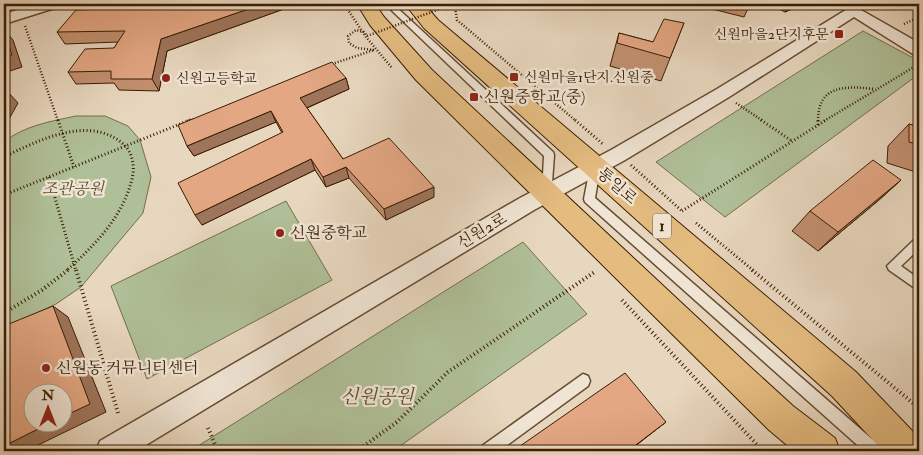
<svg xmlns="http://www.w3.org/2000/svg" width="923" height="455" font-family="'IM FELL Double Pica','Noto Serif KR',serif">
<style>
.green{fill:#afbf97;stroke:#746e4c}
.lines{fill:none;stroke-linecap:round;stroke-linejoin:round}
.lane-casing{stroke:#664c30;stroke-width:3}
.street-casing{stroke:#664c30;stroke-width:3}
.primary-casing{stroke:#3a1d01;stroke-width:2}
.path-far2{stroke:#3a1d01;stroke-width:2.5;stroke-dasharray:1 2;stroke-linecap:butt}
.path-far1{stroke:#3a1d01;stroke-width:3;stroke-dasharray:1 2.5;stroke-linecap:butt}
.path{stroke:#3a1d01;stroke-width:4;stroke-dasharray:1 3;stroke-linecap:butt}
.lane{fill:#f0e5d5;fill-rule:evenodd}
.street{fill:#f0e5d5;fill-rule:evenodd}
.primary{fill:#e4bc80;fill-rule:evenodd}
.path-bridge{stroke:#3a1d01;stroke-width:2.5;stroke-dasharray:1 2;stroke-linecap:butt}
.wall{fill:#c39071;stroke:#3a1d01}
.shaded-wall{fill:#9f755c;stroke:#3a1d01}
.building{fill:#e3a783;stroke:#3a1d01}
.poi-dot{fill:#8f2418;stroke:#f0e5d5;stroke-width:2}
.labels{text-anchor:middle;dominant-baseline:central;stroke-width:5;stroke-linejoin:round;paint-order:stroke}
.far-poi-label{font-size:14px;fill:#3a1d01;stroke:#f0e5d5;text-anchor:start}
.shield{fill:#f0e5d5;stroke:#715941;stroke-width:1}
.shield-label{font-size:15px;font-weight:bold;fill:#3a1d01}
.poi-label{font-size:16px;fill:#3a1d01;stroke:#f0e5d5;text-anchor:start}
.street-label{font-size:16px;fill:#3a1d01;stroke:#f0e5d5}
.park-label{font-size:16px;font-style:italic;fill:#5d4e2e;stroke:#f0e5d5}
.near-park-label{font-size:19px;font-style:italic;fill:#5d4e2e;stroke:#f0e5d5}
</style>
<rect width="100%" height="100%" fill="#e8d7bf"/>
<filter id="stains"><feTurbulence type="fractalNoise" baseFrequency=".004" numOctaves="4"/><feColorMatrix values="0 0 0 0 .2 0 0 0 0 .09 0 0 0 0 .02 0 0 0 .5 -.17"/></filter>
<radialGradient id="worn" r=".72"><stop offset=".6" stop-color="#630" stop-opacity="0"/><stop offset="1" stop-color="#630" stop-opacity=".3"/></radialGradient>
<g class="green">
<path d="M863,31L919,61V74L725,217L656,162Z"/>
<path d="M76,116H105L128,126L140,140L151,177L143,213L81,287L56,304L4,329V142C23,126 52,121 76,116Z"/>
<path d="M286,201L332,280L147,379L111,286Z"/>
<path d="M523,242L587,314L393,451H190Z"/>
</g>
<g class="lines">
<defs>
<g id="lane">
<path d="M385,4H393L553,152L554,155L551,196H543L542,193L544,156Z"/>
<path d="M840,4H849L858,11L851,13Z"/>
<path d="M595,164L600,168L595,198L880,446L882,451H864L585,202L584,199L590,168Z"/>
<path d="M919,237V249L901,266L919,279V291L889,270L887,266L915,239Z"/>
<path d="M583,374L588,376L590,381L588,386L499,451H480L482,446Z"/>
</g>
<g id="street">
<path d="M38,4H60L58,7L4,24V14Z"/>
<path d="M854,6L919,43V55L913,54L854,17L729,97L625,160L534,210L136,451H96L100,441L520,198L611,150L717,89L849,8Z"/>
</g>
<g id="primary">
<path d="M357,4H375L384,17L432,70L747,364L793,406L835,438L840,451H794L769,430L416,80L370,25Z"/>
<path d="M405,4H424L438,20L856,372L919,438V451H883L832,396L424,28Z"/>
</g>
</defs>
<use href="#lane" class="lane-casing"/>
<use href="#street" class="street-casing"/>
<use href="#primary" class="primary-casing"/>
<g class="path-far2">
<path d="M344,4L366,37L392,68"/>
<path d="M451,4L455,7L457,20L576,121"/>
<path d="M910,4L919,15"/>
<path d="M904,24L919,17"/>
<path d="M25,26L58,121"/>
<path d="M332,64L374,50"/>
<path d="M736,103L763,121"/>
<path d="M187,121L193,119"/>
<path d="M818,121C818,84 846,86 875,89"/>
<path d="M824,121L919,64"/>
</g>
<g class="path-far1">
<path d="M58,120L74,167"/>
<path d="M575,120L604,145"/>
<path d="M761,120L792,141"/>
<path d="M818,125V120"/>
<path d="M4,157C37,141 89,114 123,144C133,152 135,167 132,179C123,217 94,246 66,271"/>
<path d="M631,165L682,211"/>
<path d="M49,177L76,271"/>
<path d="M4,195L190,120"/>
<path d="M682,211L826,120"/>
<path d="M696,223L754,271"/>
</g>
<g class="path">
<path d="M76,270L118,413"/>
<path d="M752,270L919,408"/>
<path d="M622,300L763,451"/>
<path d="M4,313L42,290L68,270"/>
<path d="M208,428L218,451"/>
<path d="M357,451L397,422L448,372L596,271"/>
</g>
<use href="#lane" class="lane"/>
<use href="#street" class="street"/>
<use href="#primary" class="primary"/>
<path class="path-bridge" d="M374,50L357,48L349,43L348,36L356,30L364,32L367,36L445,7L442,4"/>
</g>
<g class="wall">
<path d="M176,4H294L295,5L167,51L159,91L119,90L114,83L76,84L68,72L114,48L118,42L65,44L57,32Z"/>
<path d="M692,4H750L744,17Z"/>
<path d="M769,4H803L785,12Z"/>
<path d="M684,23L661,81L610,66L619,33L653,42Z"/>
<path d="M346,78L349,89L307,108L343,159L434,197L386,220L349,178L326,187L315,170L202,225L282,133L276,122L194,156L187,146Z"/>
<path d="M909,124L919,127V173L887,163L888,146Z"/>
<path d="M901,180L879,200L818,251L792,231L810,211Z"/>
</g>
<g class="shaded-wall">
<path d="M263,4H294L295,5L167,51L159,91L152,79L161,39Z"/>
<path d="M796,4H803L785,12L787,8Z"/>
<path d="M4,29L13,40L22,67L4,73Z"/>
<path d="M346,78L349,89L304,109L300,98Z"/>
<path d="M8,92L18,103L4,128V98Z"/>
<path d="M271,111L276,122L194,156L187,146Z"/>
<path d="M311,159L315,170L202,225L195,215Z"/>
<path d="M346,167L349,178L326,187L323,177Z"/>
<path d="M901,180L879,200L818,251L838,232Z"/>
<path d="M434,187V197L386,220L384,209Z"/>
<path d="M53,306L68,317L106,412L26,451H4V446L52,422H62Z"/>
<path d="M666,422L629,451H628Z"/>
</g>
<g class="building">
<path d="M176,4H263L161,39L152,79H111V71L68,72L85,49L114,48L125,31L57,32L76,10L161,7Z"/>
<path d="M779,4H796L787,8Z"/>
<path d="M664,19L684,23L670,58L617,43L619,33L653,42Z"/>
<path d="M4,30L12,55L4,58Z"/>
<path d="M332,62L346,78L300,98L343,159L389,138L434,187L384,209L346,167L323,177L311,159L195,215L178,183L283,132L271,111L187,146L178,125Z"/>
<path d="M4,92H8L4,98Z"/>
<path d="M909,124L919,127V145L909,142Z"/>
<path d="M873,160L901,180L838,232L810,211Z"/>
<path d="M53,306L90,404L62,417V392H32V422H52L4,446V326Z"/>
<path d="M625,373L666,422L628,451H513Z"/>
</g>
<g class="poi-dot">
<rect x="834" y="29" width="10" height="10" rx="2.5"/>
<rect x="509" y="72" width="10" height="10" rx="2.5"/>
<circle cx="166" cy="78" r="5"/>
<rect x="469" y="92" width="10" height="10" rx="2.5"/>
<circle cx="280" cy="233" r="5"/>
<circle cx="46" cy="368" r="5"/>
</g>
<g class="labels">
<g class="far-poi-label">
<text x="829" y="34" text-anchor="end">신원마을2단지후문</text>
<text x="524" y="77">신원마을1단지.신원중</text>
<text x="176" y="78">신원고등학교</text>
</g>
<rect class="shield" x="653" y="213.5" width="18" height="25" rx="4"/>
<g class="shield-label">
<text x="662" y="226">1</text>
</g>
<g class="poi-label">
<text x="484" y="97">신원중학교(중)</text>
<text x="290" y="233">신원중학교</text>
<text x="56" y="368">신원동 커뮤니티센터</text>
</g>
<g class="street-label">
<text transform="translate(617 186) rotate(41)">통일로</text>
<text transform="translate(482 231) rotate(-31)">신원2로</text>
</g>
<g class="park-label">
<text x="73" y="189">조관공원</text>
</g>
<g class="near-park-label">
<text x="377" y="397">신원공원</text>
</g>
</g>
<rect width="923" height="455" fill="none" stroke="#e8d7bf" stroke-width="20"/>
<rect x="5" y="5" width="913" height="445" fill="none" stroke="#3a1d01" stroke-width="2.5"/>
<rect x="10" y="10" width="903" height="435" fill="none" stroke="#3a1d01"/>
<g transform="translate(48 408)"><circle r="24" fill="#f0e5d5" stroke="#a79580"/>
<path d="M0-4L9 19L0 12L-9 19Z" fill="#8f2418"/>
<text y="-8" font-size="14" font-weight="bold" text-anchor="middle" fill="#3a1d01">N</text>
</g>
<rect width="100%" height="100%" filter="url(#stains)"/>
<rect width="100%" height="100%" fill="url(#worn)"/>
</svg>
